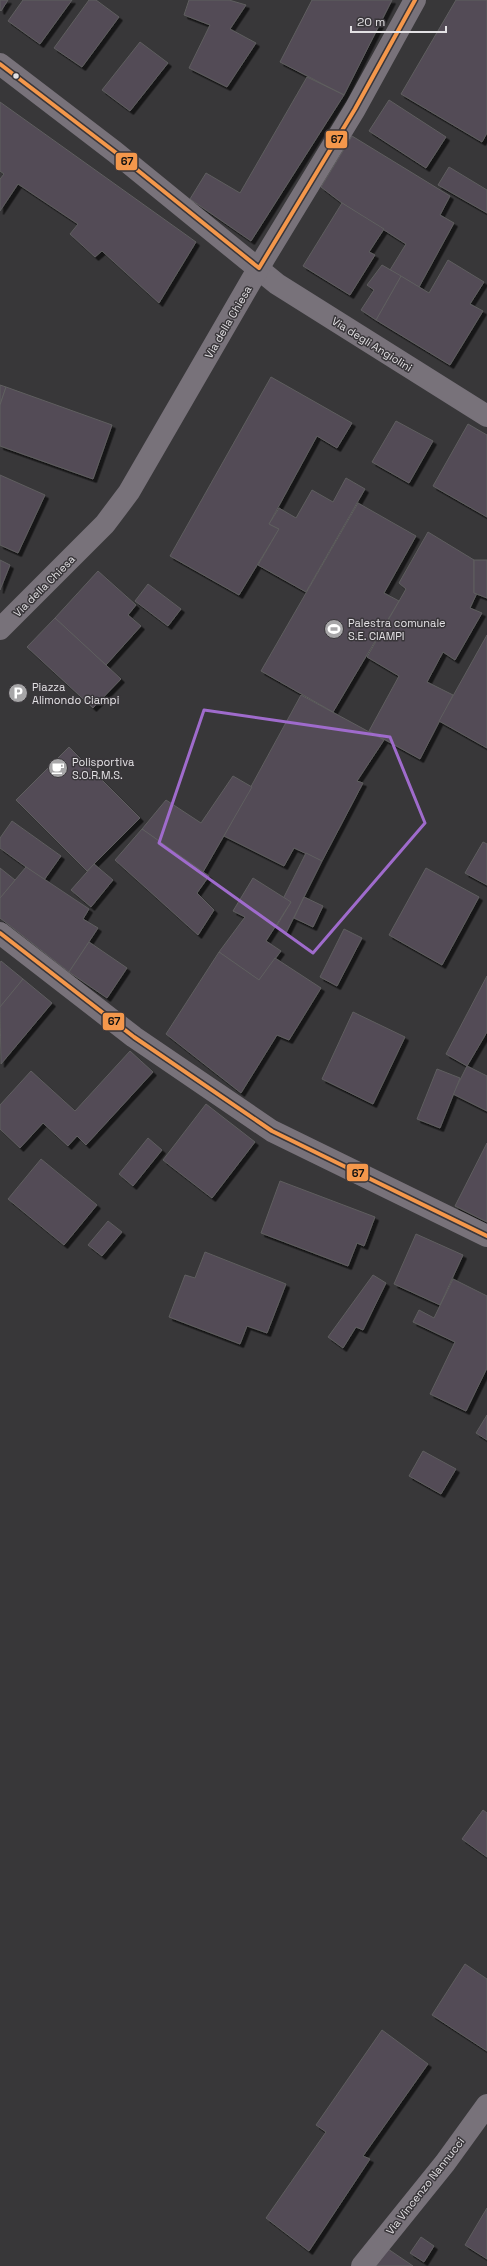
<svg xmlns="http://www.w3.org/2000/svg" width="487" height="2266" font-family="'Space Grotesk',sans-serif">
<style>
.building{fill:#524b56;stroke:#5f5e5f;filter:url(#shadow)}
.lines{fill:none;stroke-linecap:round;stroke-linejoin:round}
.minor{stroke:#78727a;stroke-width:22}
.bus-1-casing{stroke:#39363a;stroke-width:7}
.bus-1{stroke:#f4974b;stroke-width:4}
.marked{fill:none;stroke:#9f6bcc;stroke-width:3;stroke-linejoin:round}
.bus-dot{fill:#e3e1e4;stroke:#39363a;stroke-width:1.5}
.labels{text-anchor:middle;dominant-baseline:central;stroke-width:3;stroke-linejoin:round;paint-order:stroke}
.street-label{font-size:11px;fill:#e3e1e4;stroke:#39363a}
.poi-label{font-size:11px;fill:#e3e1e4;stroke:#39363a;text-anchor:start}
.line-badge{stroke:#39363a;stroke-width:1.5}
.pale-badge-label{font-size:11px;text-anchor:middle;font-weight:bold;fill:#111}
</style>
<defs>
<filter id="shadow"><feDropShadow dx="3.5" dy="3.5" stdDeviation="0" flood-color="#0009"/></filter>
</defs>
<rect width="100%" height="100%" fill="#383739"/>
<g class="building">
<path d="M0,0H8L1,11L0,10Z"/>
<path d="M23,0H72L40,44L8,21Z"/>
<path d="M89,0H96L119,17L82,67L54,48Z"/>
<path d="M189,0H229L246,5L230,29L256,43L227,87L189,68L210,25L184,15Z"/>
<path d="M312,0H392L344,95L280,62Z"/>
<path d="M456,0H487V133L482,142L401,94Z"/>
<path d="M140,42L168,63L130,111L102,90Z"/>
<path d="M307,77L344,95L251,241L190,199L206,173L240,193Z"/>
<path d="M389,100L446,137L426,168L369,131Z"/>
<path d="M0,102L196,242L159,303L102,251L95,257L70,234L78,224L18,184L0,211V179L4,174L0,171Z"/>
<path d="M352,136L450,196L440,215L454,223L419,287L390,270L406,244L342,203L321,187Z"/>
<path d="M449,167L487,190V213L438,185Z"/>
<path d="M342,203L384,229L369,252L375,255L350,295L303,266Z"/>
<path d="M448,260L484,282L470,304L483,311L450,365L376,320L401,276L429,293Z"/>
<path d="M382,265L401,276L376,320L361,310L374,290L367,285Z"/>
<path d="M271,377L352,423L337,448L317,436L269,524L279,529L239,595L170,556Z"/>
<path d="M0,385L6,387L0,405Z"/>
<path d="M6,387L112,425L93,479L0,446V405Z"/>
<path d="M396,421L433,441L409,483L372,462Z"/>
<path d="M468,424L487,435V517L433,486Z"/>
<path d="M0,475L45,495L18,553L0,545Z"/>
<path d="M346,478L365,489L306,592L258,565L279,529L269,524L279,508L296,518L312,490L333,502Z"/>
<path d="M358,503L416,536L384,593L399,601L333,712L261,671Z"/>
<path d="M428,532L474,560V593H477L470,608L482,613L455,660L443,652L427,682L453,695L420,759L369,731L399,676L367,657L406,589L399,583Z"/>
<path d="M0,560L10,565L0,590Z"/>
<path d="M474,560H487V598L474,593Z"/>
<path d="M98,571L136,605L128,615L141,626L106,665L55,618Z"/>
<path d="M148,584L181,609L168,626L135,601Z"/>
<path d="M55,618L121,679L93,708L27,647Z"/>
<path d="M487,635V748L439,721Z"/>
<path d="M301,695L384,740L357,781L363,783L322,861L294,848L284,866L224,836Z"/>
<path d="M69,747L140,818L87,871L16,800Z"/>
<path d="M233,776L252,787L203,872L142,829L166,800L201,823Z"/>
<path d="M12,821L61,856L44,880L0,848V838Z"/>
<path d="M142,829L209,876L197,893L214,910L198,935L115,860Z"/>
<path d="M483,842L487,844V885L465,873Z"/>
<path d="M306,853L322,861L286,933L276,927L291,902L283,899Z"/>
<path d="M94,864L113,880L91,907L71,890Z"/>
<path d="M26,867L89,909L83,919L98,928L69,972L0,918V898Z"/>
<path d="M0,868L15,880L0,898Z"/>
<path d="M426,868L479,897L442,965L389,935Z"/>
<path d="M253,878L291,902L266,941L281,951L259,980L219,952L245,917L233,911Z"/>
<path d="M304,897L323,906L313,927L294,918Z"/>
<path d="M344,929L362,938L337,986L320,977Z"/>
<path d="M89,942L127,968L107,998L69,972Z"/>
<path d="M219,952L259,980L275,958L321,988L289,1040L277,1035L241,1093L166,1034Z"/>
<path d="M1,961L23,979L0,1007V963Z"/>
<path d="M487,976V1032L467,1066L446,1054Z"/>
<path d="M23,979L52,1003L1,1064L0,1007Z"/>
<path d="M353,1012L405,1037L373,1104L322,1079Z"/>
<path d="M130,1051L153,1072L86,1145L77,1136L68,1146L43,1123L20,1148L0,1129V1105L31,1071L75,1111Z"/>
<path d="M467,1066L487,1076V1111L453,1094Z"/>
<path d="M437,1069L460,1078L440,1128L417,1119Z"/>
<path d="M206,1104L255,1142L212,1198L163,1160Z"/>
<path d="M148,1138L162,1150L133,1186L119,1174Z"/>
<path d="M487,1143V1222L455,1206Z"/>
<path d="M41,1159L97,1205L64,1245L8,1199Z"/>
<path d="M280,1181L375,1217L364,1246L357,1243L348,1266L261,1233Z"/>
<path d="M108,1221L122,1232L102,1256L88,1245Z"/>
<path d="M416,1234L463,1255L440,1305L394,1284Z"/>
<path d="M205,1252L286,1284L267,1333L247,1326L240,1344L169,1317L185,1275L195,1278Z"/>
<path d="M373,1275L386,1283L363,1330L356,1327L343,1348L328,1337Z"/>
<path d="M453,1279L487,1296V1368L466,1411L430,1394L455,1342L413,1322L419,1310L434,1318Z"/>
<path d="M487,1415V1440L476,1433Z"/>
<path d="M423,1451L456,1469L441,1494L409,1476Z"/>
<path d="M483,1810L487,1813V1857L462,1839Z"/>
<path d="M465,1964L487,1979V2051L432,2015Z"/>
<path d="M382,2030L428,2064L363,2156L370,2159L309,2251L266,2218L326,2132L316,2125Z"/>
<path d="M487,2208V2259L465,2245Z"/>
<path d="M421,2237L434,2246L424,2262L410,2253Z"/>
<path d="M388,2249L413,2266H376Z"/>
</g>
<g class="lines">
<g class="minor">
<path d="M0,64L115,152L277,284L487,416"/>
<path d="M0,629L105,524L129,492L265,257L355,109L415,0"/>
<path d="M0,933L134,1037L272,1131L487,1236"/>
<path d="M362,2266L445,2163L487,2105"/>
</g>
<defs>
<g id="bus-1">
<path d="M0,64L115,152L259,268L355,109L415,0"/>
<path d="M0,933L134,1037L272,1131L487,1236"/>
</g>
</defs>
<use href="#bus-1" class="bus-1-casing"/>
<use href="#bus-1" class="bus-1"/>
</g>
<path class="marked" d="M204,710L390,737L425,823L313,953L159,843Z"/>
<defs>
<symbol id="stadium-disc" viewBox="-11 -11 22 22"><circle r="9.5" fill="#a7a6a8" stroke="#39363a"/><path d="M0-5a6.5 5 0 1 0 0 10a6.5 5 0 1 0 0-10ZM-3.5-1.8h7v3.6h-7Z" fill="#fff"/></symbol>
<symbol id="parking-disc" viewBox="-11 -11 22 22"><circle r="9.5" fill="#a7a6a8" stroke="#39363a"/><path d="M-3.5-5.5H1a3.5 3.5 0 0 1 0 7H-1V5.5H-3.5ZM-1-3.4V-.6H.8a1.4 1.4 0 0 0 0-2.8Z" fill="#fff"/></symbol>
<symbol id="cafe-disc" viewBox="-11 -11 22 22"><circle r="9.5" fill="#a7a6a8" stroke="#39363a"/><path d="M-5.5-4.5H6V0H3Q3 3.5 0 3.5H-2.5Q-5.5 3.5-5.5 0ZM3-3.2v2h1.7v-2ZM-6 4.5H4V6H-6Z" fill="#fff"/></symbol>
</defs>
<g fill-rule="evenodd">
<use href="#stadium-disc" x="323" y="618" width="22" height="22"/>
<use href="#parking-disc" x="7" y="682" width="22" height="22"/>
<use href="#cafe-disc" x="47" y="757" width="22" height="22"/>
</g>
<circle class="bus-dot" cx="16" cy="76" r="3.5"/>
<g class="labels">
<g class="street-label">
<text transform="translate(228 322) rotate(-60)">Via della Chiesa</text>
<text transform="translate(372 344) rotate(32)">Via degli Angiolini</text>
<text transform="translate(44 586) rotate(-45)">Via della Chiesa</text>
<text transform="translate(425 2186) rotate(-52)">Via Vincenzo Nannucci</text>
</g>
<g class="poi-label">
<text x="348" y="623">Palestra comunale<tspan x="348" dy="13">S.E. CIAMPI</tspan></text>
<text x="32" y="687">Piazza<tspan x="32" dy="13">Alimondo Ciampi</tspan></text>
<text x="72" y="762">Polisportiva<tspan x="72" dy="13">S.O.R.M.S.</tspan></text>
</g>
</g>
<g class="line-badge">
<rect x="325" y="130" width="23" height="19" rx="4" fill="#f4974b"/>
<rect x="115" y="152" width="23" height="19" rx="4" fill="#f4974b"/>
<rect x="102" y="1012" width="23" height="19" rx="4" fill="#f4974b"/>
<rect x="346" y="1163" width="23" height="19" rx="4" fill="#f4974b"/>
</g>
<g class="pale-badge-label">
<text x="337" y="143">67</text>
<text x="127" y="165">67</text>
<text x="114" y="1025">67</text>
<text x="358" y="1177">67</text>
</g>
<path d="M351 26v6h95v-6" fill="none" stroke="#e3e1e4" stroke-width="2"/>
<text x="357" y="26" font-size="12" fill="#e3e1e4" stroke="#39363a" stroke-width="3" paint-order="stroke">20 m</text>
</svg>
